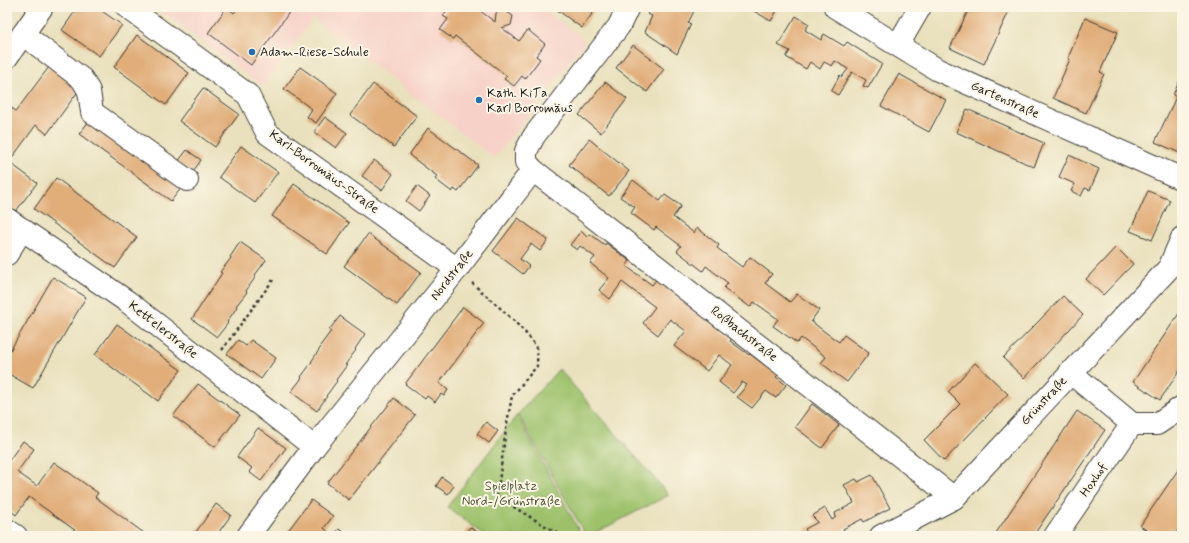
<svg xmlns="http://www.w3.org/2000/svg" width="1189" height="543" font-family="Mynerve,sans-serif">
<style>
.built{fill:#f7d1c7}
.green{fill:#9cc16b;stroke:#5c6e44}
.building{fill:#e1ae7a}
.lines{fill:none;stroke-linecap:round;stroke-linejoin:round}
.minor-casing{stroke:#3b3a34;stroke-width:24}
.path{stroke:#3b3a34;stroke-width:2.5;stroke-dasharray:3 3;stroke-linecap:butt}
.minor{stroke:#fff;stroke-width:22}
.poi-dot{fill:#1f6fb2;stroke:#fcf5e5;stroke-width:1.5}
.labels{text-anchor:middle;dominant-baseline:central;stroke-width:4;stroke-linejoin:round;paint-order:stroke}
.poi-label{font-size:13px;fill:#1c1c1c;stroke:#fcf5e5;text-anchor:start}
.street-label{font-size:13px;fill:#1c1c1c;stroke:#fcf5e5}
.park-label{font-size:13px;fill:#495638;stroke:#fcf5e5}
</style>
<rect width="100%" height="100%" fill="#fcf5e5"/>
<filter id="ink" filterUnits="userSpaceOnUse"><feTurbulence type="fractalNoise" baseFrequency=".025" numOctaves="2"/><feDisplacementMap in="SourceGraphic" scale="8" xChannelSelector="R" yChannelSelector="G"/><feConvolveMatrix kernelMatrix="1 2 1 2 8 2 1 2 1" color-interpolation-filters="sRGB"/></filter>
<filter id="wash" filterUnits="userSpaceOnUse"><feTurbulence type="fractalNoise" baseFrequency=".012" numOctaves="4" result="noise"/><feDisplacementMap in="SourceGraphic" scale="16" xChannelSelector="R" yChannelSelector="G"/><feGaussianBlur stdDeviation="0.9" result="paint"/><feColorMatrix in="noise" values="0 0 0 0 0 0 0 0 0 0 0 0 0 0 0 0 0 1.4 0 .05"/><feComposite in="paint" operator="in"/></filter>
<g filter="url(#wash)">
<rect width="100%" height="100%" fill="#e9e1bd"/>
<path class="built" d="M155,7H540L586,41L494,158L313,18L263,86Z"/>
<g class="green">
<path d="M559,369L669,495L589,536H586L518,414Z"/>
<path d="M517,415L582,536H486L447,507Z"/>
</g>
<g id="blocks">
<g class="building">
<path d="M78,7H96L122,25L99,56L62,30Z"/>
<path d="M227,7L234,13L239,7H293L251,65L208,33Z"/>
<path d="M449,7H475L495,22L496,13L504,10L513,16L511,25L502,28L519,41L528,30L545,44L536,56L540,59L525,79L522,76L514,86L504,79L507,76L455,36L453,39L440,30L448,19L443,16Z"/>
<path d="M557,7H597L582,28L556,9Z"/>
<path d="M652,7H696L688,23L691,24L677,54L645,32L652,16L648,14Z"/>
<path d="M747,7H779L771,21Z"/>
<path d="M970,7H1011L984,64L950,48Z"/>
<path d="M796,16L809,24L805,30L821,40L824,34L844,46L847,42L882,64L868,88L863,86L866,80L852,72L838,95L831,91L840,75L842,77L848,69L835,61L832,66L824,62L820,69L810,62L806,69L786,57L790,51L778,45Z"/>
<path d="M1085,18L1118,32L1100,72L1104,74L1086,113L1053,98L1070,59L1068,58Z"/>
<path d="M137,35L189,73L166,105L114,67Z"/>
<path d="M633,45L664,69L647,92L616,68Z"/>
<path d="M49,67L79,90L47,134L36,125L9,162L37,183L16,211L7,204V111L10,107L16,111Z"/>
<path d="M300,67L337,93L316,123L307,117L312,109L284,89Z"/>
<path d="M899,74L946,100L929,132L881,106Z"/>
<path d="M1182,75V154L1155,142L1176,97L1173,95Z"/>
<path d="M605,82L627,99L601,133L579,115Z"/>
<path d="M373,84L417,116L394,147L350,115Z"/>
<path d="M203,88L239,114L215,147L179,121Z"/>
<path d="M967,109L1044,143L1034,167L956,132Z"/>
<path d="M325,117L347,133L336,148L314,132Z"/>
<path d="M90,120L182,187L171,201L79,134Z"/>
<path d="M428,128L478,165L458,192L454,189L452,192L435,179L437,176L409,155Z"/>
<path d="M589,139L629,171L609,196L569,165Z"/>
<path d="M241,146L278,172L255,203L219,177Z"/>
<path d="M187,150L201,160L192,173L177,163Z"/>
<path d="M1069,155L1099,169L1090,190L1085,188L1081,196L1071,191L1075,184L1059,177Z"/>
<path d="M374,160L393,174L382,190L362,176Z"/>
<path d="M56,178L137,237L115,268L34,209Z"/>
<path d="M633,180L660,201L665,195L681,206L673,217L694,233L697,228L719,245L717,248L742,267L750,257L772,274L765,283L790,302L797,294L819,310L811,321L825,332L839,342L844,335L869,353L847,382L821,363L826,357L801,338L797,343L773,326L778,319L754,302L750,307L724,288L728,283L706,266L703,271L677,251L681,246L656,227L654,230L631,213L635,207L620,197Z"/>
<path d="M294,184L349,223L327,254L272,216Z"/>
<path d="M417,186L430,196L419,211L406,201Z"/>
<path d="M1148,191L1170,200L1152,240L1130,231Z"/>
<path d="M518,218L548,240L540,251L531,244L520,259L529,266L523,274L493,251Z"/>
<path d="M581,231L587,237L590,234L605,245L606,243L630,261L626,266L652,285L656,280L732,338L730,341L749,355L750,354L778,375L776,377L786,385L776,398L766,391L752,408L737,397L747,385L742,382L733,393L719,382L732,365L719,355L707,371L674,346L686,331L670,319L658,335L643,323L655,307L622,282L610,299L599,290L609,278L590,263L595,257L580,246L577,250L570,245Z"/>
<path d="M368,234L421,272L397,305L344,266Z"/>
<path d="M240,242L266,260L255,275L256,276L246,291L247,292L236,306L237,307L227,322L228,323L217,337L192,319L222,273L220,272L231,258L230,257Z"/>
<path d="M1116,247L1133,264L1103,295L1086,279Z"/>
<path d="M53,277L86,297L33,388L7,373V356Z"/>
<path d="M1063,296L1083,315L1024,378L1003,358Z"/>
<path d="M463,307L484,323L439,383L448,390L444,396L441,394L435,402L427,396L425,399L405,384Z"/>
<path d="M1182,309V367L1160,400L1133,382Z"/>
<path d="M340,316L365,334L355,349L356,350L345,365H347L336,380L337,381L326,396H327L317,411L291,392L302,378L301,377L312,362H311L321,347L320,346L331,331L329,330Z"/>
<path d="M117,324L181,370L158,401L95,355Z"/>
<path d="M238,340L246,346L251,340L276,358L261,379L227,354Z"/>
<path d="M975,363L1008,394L944,461L924,440L960,404L948,392Z"/>
<path d="M198,384L240,415L215,447L173,416Z"/>
<path d="M394,398L415,415L349,500L327,483Z"/>
<path d="M812,404L839,425L822,448L795,427Z"/>
<path d="M1077,411L1105,430L1033,536H994Z"/>
<path d="M486,422L498,431L489,443L477,434Z"/>
<path d="M258,428L286,448L261,481L249,472L252,468L237,457Z"/>
<path d="M23,441L34,449L17,472L37,486L54,462L98,493L95,497L148,536H83L29,497L16,515L7,508V463Z"/>
<path d="M1182,464V525L1174,536H1156L1140,526Z"/>
<path d="M872,475L890,508L864,522L862,519L843,529L847,536H809L805,529L818,522L812,516L825,508L832,520L836,517L835,513L854,503L844,485L856,479L858,482Z"/>
<path d="M442,477L454,486L448,494L436,486Z"/>
<path d="M311,500L333,516L324,528L333,536L339,529L348,536H284Z"/>
<path d="M216,504L231,515L216,536H193Z"/>
<path d="M470,527L482,536H463Z"/>
</g>
</g>
</g>
<g filter="url(#ink)">
<use href="#blocks" fill-opacity="0" stroke="#3b3a34" stroke-width="1"/>
<g class="lines">
<defs>
<g id="minor">
<path d="M127,7L248,95L267,133L457,269"/>
<path d="M835,7L938,70L1182,179"/>
<path d="M23,34L82,79L89,91L92,112L187,180"/>
<path d="M898,45L920,7"/>
<path d="M7,57L42,7"/>
<path d="M533,170L954,498"/>
<path d="M7,219L128,302L314,447"/>
<path d="M7,254L22,229"/>
<path d="M1070,372L1132,424H1157L1182,407"/>
<path d="M7,530L16,536"/>
<path d="M248,536L314,447L457,269L533,170L526,162V151L534,136L619,26L628,7"/>
<path d="M881,536L954,498L1169,268L1182,238"/>
<path d="M1055,536L1132,424"/>
</g>
</defs>
<use href="#minor" class="minor-casing"/>
<g class="path">
<path d="M472,283C486,296 530,332 536,348C538,353 537,361 537,366L512,396L506,429L497,497L562,536"/>
<path d="M222,350L273,280"/>
</g>
<use href="#minor" class="minor"/>
</g>
</g>
<g class="poi-dot">
<circle cx="252" cy="52" r="4"/>
<circle cx="479" cy="100" r="4"/>
</g>
<g class="labels">
<g class="poi-label">
<text x="260" y="52">Adam-Riese-Schule</text>
<text x="487" y="93">Kath. KiTa<tspan x="487" dy="15">Karl Borromäus</tspan></text>
</g>
<g class="street-label">
<text transform="translate(1005 100) rotate(24)">Gartenstraße</text>
<text transform="translate(324 172) rotate(36)">Karl-Borromäus-Straße</text>
<text transform="translate(452 275) rotate(-52)">Nordstraße</text>
<text transform="translate(163 330) rotate(38)">Kettelerstraße</text>
<text transform="translate(744 334) rotate(38)">Roßbachstraße</text>
<text transform="translate(1044 401) rotate(-47)">Grünstraße</text>
<text transform="translate(1094 480) rotate(-56)">Hoxhof</text>
</g>
<g class="park-label">
<text x="511" y="486">Spielplatz<tspan x="511" dy="15">Nord-/Grünstraße</tspan></text>
</g>
</g>
<rect width="1189" height="543" fill="none" stroke="#fcf5e5" stroke-width="24"/>
</svg>
